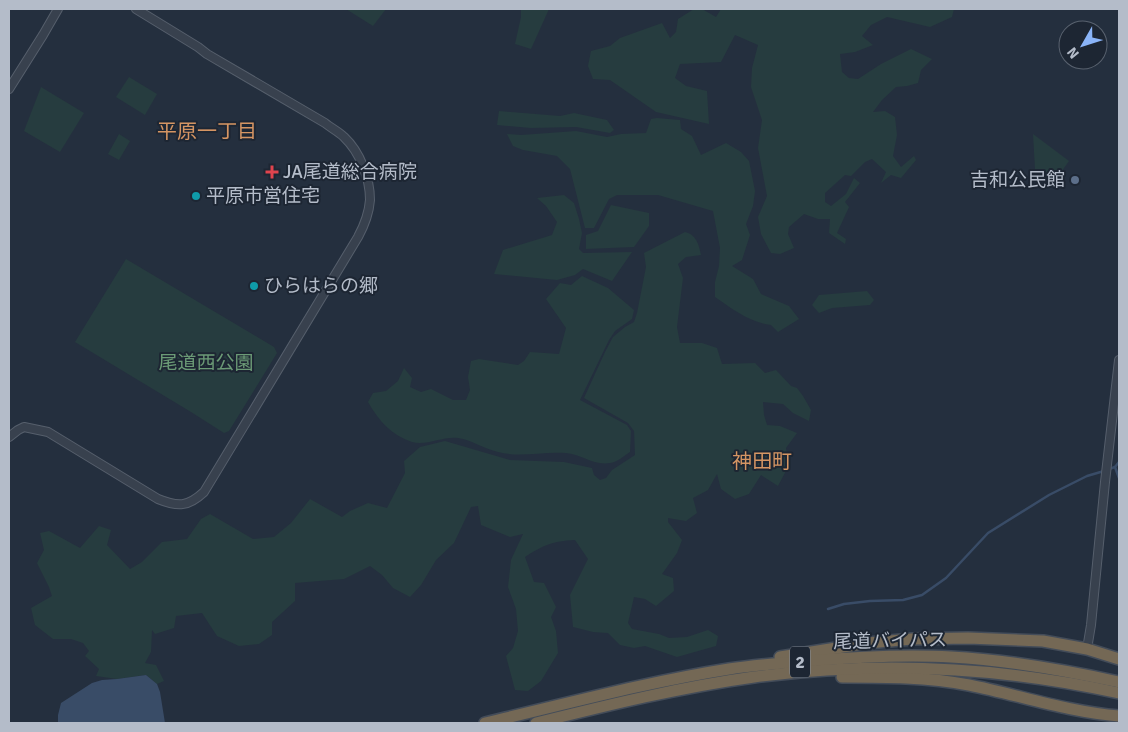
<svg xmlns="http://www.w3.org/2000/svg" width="1128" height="732" font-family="Signika,'Noto Sans JP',sans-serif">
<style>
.green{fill:#263c3f}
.water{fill:#394c67}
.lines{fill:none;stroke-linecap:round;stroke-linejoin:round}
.stream{stroke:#394c67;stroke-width:2.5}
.minor-casing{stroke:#565f6c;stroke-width:10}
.highway-casing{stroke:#434c59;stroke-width:14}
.minor{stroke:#38414e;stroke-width:8}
.highway{stroke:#746855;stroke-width:11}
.health-dot{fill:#e0444e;stroke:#1d2633;stroke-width:2}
.service-dot{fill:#5c6f8a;stroke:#1d2633;stroke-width:2}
.culture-dot{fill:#0f9aa8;stroke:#1d2633;stroke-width:2}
.labels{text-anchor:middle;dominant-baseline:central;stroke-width:4;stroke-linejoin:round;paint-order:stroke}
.shield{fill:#1d2633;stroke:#878f9c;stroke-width:1}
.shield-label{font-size:18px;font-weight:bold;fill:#b4bcc9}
.poi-label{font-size:19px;fill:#b4bcc9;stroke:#1d2633;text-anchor:start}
.park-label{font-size:19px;fill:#6b9a76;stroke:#1d2633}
.street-label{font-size:19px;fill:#b4bcc9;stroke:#1d2633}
.neighbourhood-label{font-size:20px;fill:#d59563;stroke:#1d2633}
</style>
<rect width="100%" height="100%" fill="#242f3e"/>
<g class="green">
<path d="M346,9H386L373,26Z"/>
<path d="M521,9H549L531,49L515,44L521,17Z"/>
<path d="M694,9H702L716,17L721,9H954L952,17L930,27L887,17L871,25L862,36L873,45L855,52L840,54L842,72L849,78L858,79L881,64L911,49L932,59L921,70L918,83L907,86L896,87L882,100L873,112L885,111L895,117L897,135L893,156L901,167L914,156L916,160L901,178L891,175L881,183L886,172L872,159L865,162L851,176L845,175L825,193V202L831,206L846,194L854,178L860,183L845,202L849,207L837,233L846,239L845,244L829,233L830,219H818L804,214L789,227L788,234L794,248L780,254L771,253L761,234L758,217L767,196L758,148L762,120L751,87L752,68L758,45L735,35L721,62L680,64L675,78L686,86L707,91L709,124L656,112L610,80L593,79L588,66L591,51L610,46L620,38L662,23L670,38L676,32L678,19Z"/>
<path d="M129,77L157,94L145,115L116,97Z"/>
<path d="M41,87L84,113L60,152L24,131Z"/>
<path d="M499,111L560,116L574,113L607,120L614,130L610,133L576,127L531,128L497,125Z"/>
<path d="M657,118L680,120L681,129L692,136L701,155L726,143L741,152L749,161L755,191L753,206L746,224L750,235L742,260L732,266L753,279L761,294L789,306L799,319L778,332L771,325C749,322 734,310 715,297V282L719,266L720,248L713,211L658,195H617L609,199L594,228H585L570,169L557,156L523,150L513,146L507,134L521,135L576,131L607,137L621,134L646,133L651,119Z"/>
<path d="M119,134L130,141L119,160L108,154Z"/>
<path d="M1033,134L1069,161L1052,185L1044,180L1035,169Z"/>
<path d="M564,195L574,203L579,219L582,233L579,249L583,253L632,252L612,281L583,269L575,275L557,280L494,274L503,250L552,235L557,222L546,206L537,198Z"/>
<path d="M611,205L649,213V226L634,247L586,249V235L598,231Z"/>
<path d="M685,232C696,234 699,245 701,255L686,257L678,264L683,278L677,327L680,343H702L717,348L722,364L755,363L765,373L776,370L791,386L797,388L803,396L811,410L809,421L793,413L783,404L763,402L764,415L767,425L780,426L797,433L786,448L789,465L778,486L761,475L749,494L735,499L721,489L717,474L708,490L693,498L697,513L686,521L668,518V522L682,540L677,553L662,574L673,578L674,591L656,606L645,599L634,597L628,623L632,629L659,634L669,638L687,637L708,630L718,636L716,646L677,657L645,646L634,648L620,645L608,633L593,632L573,627L570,595L588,559L575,540C552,541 544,545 525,557L534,582L544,583L556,607L551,617L556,631L558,653L541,681L528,691L515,690L506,656L513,648L518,631L516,609L508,587L511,560L523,534L510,537L481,525L478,506L471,507L454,543L436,560L421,585L410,597L393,588L382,575L370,566L344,579L295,583V601L272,622V635L259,644L239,646L217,636L202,613L176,616L174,628L155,634L152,630L151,652L145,663L156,665L164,681L157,684L146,675L117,679L96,676L99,669L85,656L89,651L83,643L71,639H53L35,625L31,608L52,596L49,587L37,563L44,550L40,533L49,531L80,548L99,526L111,530L107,545L130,569L142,562L162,542L187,539L201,519L210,514L253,539L274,537L291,523L310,499L342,517L350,511L368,503L387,508L405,473L404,461L420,447L445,441L510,460L564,462L592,468L594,475L600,480L606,478L612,470L635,455L634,431L628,423L584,398L605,352L613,337L625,327L634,322L637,313L646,267L644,253Z"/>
<path d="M126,259L274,347L277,353L229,431L224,433L191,412L75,342Z"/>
<path d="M582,276L608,288L634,310L632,319L615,331L609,340L580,400L627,425L631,431L630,452C624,456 617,462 610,463C594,466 581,454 566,453C543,451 520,458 498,452C484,449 472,440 458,438C443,436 427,446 412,442C391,435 379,421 368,402L373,393L386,391L398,381L404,368L412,378L410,387L421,392L431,389L453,400H466L470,390L468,377L471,361L479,359L518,365L524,361L530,352L559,354L566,328L546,299L560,283L571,285Z"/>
<path d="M867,291L874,300L870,305L832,308L819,313L812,305L819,295Z"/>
</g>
<path class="water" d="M146,675L157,684L160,692L165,723H58V715L61,703L92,683L102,680L117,679Z"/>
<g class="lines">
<g class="stream">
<path d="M1115,467L1119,478"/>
<path d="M1109,469L1115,467L1119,462"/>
<path d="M828,609L844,604L870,601L903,600L922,595L946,578L988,533L1049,495L1087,476L1104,471"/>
</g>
<defs>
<g id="minor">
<path d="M9,89L43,35L58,9"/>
<path d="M9,437L18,430L24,427L48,432L158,499C178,507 188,507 204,492L358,237C364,226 369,213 370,200C370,178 360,152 344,137C339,132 331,128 325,123L207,54L198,47L136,9"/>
<path d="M1087,649L1091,625L1105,482L1119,360"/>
</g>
<g id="highway">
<path d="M780,657L868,643L912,639L968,638L1043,641L1087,649L1119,659"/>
<path d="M842,677C885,677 927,677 969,685C1019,695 1068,712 1119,716"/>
<path d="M485,723C566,704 647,682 729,669C755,665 781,663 808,661C855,657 903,654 951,657C1008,660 1064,670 1119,682"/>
<path d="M536,723C608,705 681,687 754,677C878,661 997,666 1119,693"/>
</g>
</defs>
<use href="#minor" class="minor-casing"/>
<use href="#highway" class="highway-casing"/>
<use href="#minor" class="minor"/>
<use href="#highway" class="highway"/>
</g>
<path class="health-dot" d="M269.5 164.5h5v5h5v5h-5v5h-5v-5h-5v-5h5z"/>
<circle class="service-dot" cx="1075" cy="180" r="5"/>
<g class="culture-dot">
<circle cx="196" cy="196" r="5"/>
<circle cx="254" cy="286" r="5"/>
</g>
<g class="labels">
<rect class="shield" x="790" y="646.5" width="20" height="31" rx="4"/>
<g class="shield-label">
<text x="800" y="662">2</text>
</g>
<g class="poi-label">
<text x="283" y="172">JA尾道総合病院</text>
<text x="1065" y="180" text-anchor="end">吉和公民館</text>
<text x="206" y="196">平原市営住宅</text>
<text x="264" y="286">ひらはらの郷</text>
</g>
<g class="park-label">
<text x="206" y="363">尾道西公園</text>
</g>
<g class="street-label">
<text transform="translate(890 641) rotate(-1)">尾道バイパス</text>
</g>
<g class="neighbourhood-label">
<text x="207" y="131">平原一丁目</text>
<text x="762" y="461">神田町</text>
</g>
</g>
<rect width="1128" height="732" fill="none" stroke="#b4bcc9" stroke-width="20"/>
<g transform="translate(1083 45) rotate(231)"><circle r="24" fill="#1d2633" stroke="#59626f"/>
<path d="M0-4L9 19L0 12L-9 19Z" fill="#8ab4f8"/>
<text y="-8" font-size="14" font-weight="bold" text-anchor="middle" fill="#b4bcc9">N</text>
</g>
</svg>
